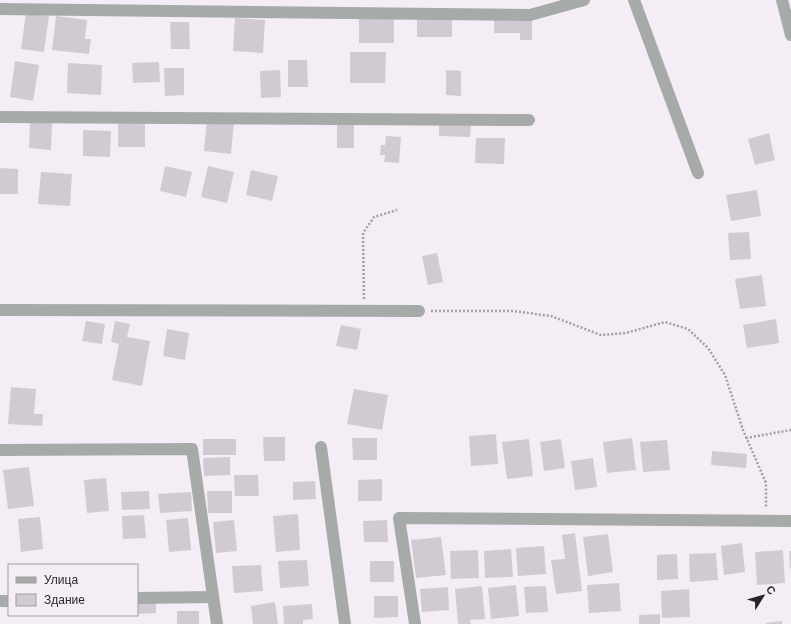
<svg xmlns="http://www.w3.org/2000/svg" width="791" height="624" font-family="Arial,sans-serif">
<style>
.building{fill:#d2cad3}
.lines{fill:none;stroke-linecap:round;stroke-linejoin:round}
.path{stroke:#a39ea5;stroke-width:2.5;stroke-dasharray:2 2;stroke-linecap:butt}
.minor{stroke:#a6abaa;stroke-width:12}
</style>
<rect width="100%" height="100%" fill="#f4edf6"/>
<g class="building">
<rect x="417" y="12" width="35" height="25"/>
<path d="M26,13L49,16L44,52L21,49Z"/>
<path d="M56,16L87,20L85,39H91L89,54L52,50Z"/>
<path d="M494,16H532V40H520V33H494Z"/>
<path d="M235,18L265,20L263,53L233,51Z"/>
<rect x="359" y="19" width="35" height="24"/>
<path d="M170,22H189L190,49H171Z"/>
<path d="M350,52H386L385,83H350Z"/>
<path d="M288,60H307L308,87H288Z"/>
<path d="M15,61L39,65L33,101L10,97Z"/>
<path d="M159,62L160,82L133,83L132,63Z"/>
<path d="M68,63L102,65L101,95L67,93Z"/>
<path d="M164,68H184V95L165,96Z"/>
<path d="M280,70L281,97L261,98L260,71Z"/>
<path d="M446,70L461,71V96L446,95Z"/>
<path d="M207,119L234,122L231,154L204,151Z"/>
<path d="M118,121L145,122V147H118Z"/>
<path d="M439,121L471,123L470,137L439,136Z"/>
<path d="M30,122L52,123L51,150L29,148Z"/>
<path d="M337,123L354,124V148H337Z"/>
<path d="M83,130L111,131L110,157L83,156Z"/>
<path d="M769,133L775,160L755,165L748,139Z"/>
<path d="M386,136L401,137L399,163L384,162L385,155H380L381,145H385Z"/>
<path d="M476,138H505L504,164L475,163Z"/>
<path d="M165,166L192,172L186,197L160,191Z"/>
<path d="M208,166L234,172L227,203L201,197Z"/>
<path d="M0,168L18,169V194H0Z"/>
<path d="M251,170L278,176L272,201L246,195Z"/>
<path d="M41,172L72,174L70,206L38,204Z"/>
<path d="M757,190L761,216L731,221L726,195Z"/>
<path d="M749,232L751,259L730,260L728,233Z"/>
<path d="M437,253L443,282L428,285L422,256Z"/>
<path d="M762,275L766,306L740,309L735,279Z"/>
<path d="M776,319L779,343L747,348L743,325Z"/>
<path d="M86,321L105,324L102,344L82,341Z"/>
<path d="M115,321L130,324L127,337L150,341L142,386L112,380L119,344L111,342Z"/>
<path d="M341,325L361,329L357,350L336,346Z"/>
<path d="M167,329L189,333L185,360L163,356Z"/>
<path d="M11,387L36,389L34,414H43L42,426L8,424Z"/>
<path d="M354,389L388,395L382,430L347,424Z"/>
<path d="M496,434L498,464L471,466L469,436Z"/>
<path d="M263,437H285V461H264Z"/>
<path d="M352,438H377V460H353Z"/>
<path d="M632,438L636,470L607,473L603,442Z"/>
<rect x="203" y="439" width="33" height="16"/>
<path d="M529,439L533,476L507,479L502,442Z"/>
<path d="M561,439L565,468L544,471L540,442Z"/>
<path d="M667,440L670,470L643,472L640,442Z"/>
<path d="M712,451L747,454L746,468L711,465Z"/>
<path d="M230,457V475L204,476L203,458Z"/>
<path d="M593,458L597,487L575,490L571,461Z"/>
<path d="M29,467L34,506L8,509L3,470Z"/>
<path d="M234,475H258L259,496H235Z"/>
<path d="M106,478L109,511L87,513L84,480Z"/>
<path d="M382,479V501H358V480Z"/>
<path d="M315,481L316,499L293,500V482Z"/>
<path d="M149,491L150,509L122,510L121,492Z"/>
<path d="M207,491H232V513H208Z"/>
<path d="M191,492L192,511L160,513L158,494Z"/>
<path d="M298,514L300,550L276,552L273,516Z"/>
<path d="M144,515L146,538L123,539L122,516Z"/>
<path d="M40,517L43,549L21,552L18,519Z"/>
<path d="M188,518L191,550L169,552L166,520Z"/>
<path d="M234,520L237,551L216,553L213,522Z"/>
<path d="M387,520L388,542H364L363,521Z"/>
<path d="M575,533L582,591L556,594L551,560L565,559L562,535Z"/>
<path d="M608,534L613,572L588,576L583,537Z"/>
<path d="M441,537L446,575L416,578L411,540Z"/>
<path d="M742,543L745,572L724,575L721,546Z"/>
<path d="M544,546L546,574L518,576L516,548Z"/>
<path d="M511,549L513,577L485,578L484,551Z"/>
<path d="M478,550L479,578L451,579L450,551Z"/>
<path d="M783,550L785,583L757,585L755,552Z"/>
<path d="M789,551H791V568H790Z"/>
<path d="M716,553L718,580L690,582L689,554Z"/>
<path d="M677,554L678,579L657,580V555Z"/>
<path d="M307,560L309,586L280,588L278,561Z"/>
<rect x="370" y="561" width="24" height="21"/>
<path d="M261,565L263,591L234,593L232,566Z"/>
<path d="M619,583L621,611L589,613L587,585Z"/>
<path d="M516,585L519,616L491,619L488,588Z"/>
<path d="M482,586L485,619L470,620L471,624H458L455,589Z"/>
<path d="M546,586L548,612L526,613L524,587Z"/>
<path d="M448,587L449,610L422,612L420,589Z"/>
<path d="M689,589L690,617L662,618L661,591Z"/>
<path d="M156,596V613L137,614V597Z"/>
<path d="M374,596H398V617L374,618Z"/>
<path d="M275,602L278,624H253L251,606Z"/>
<path d="M312,604L313,619L303,620V624H284L283,606Z"/>
<rect x="177" y="611" width="22" height="13"/>
<path d="M660,614V624H639V615Z"/>
<path d="M782,621V624H766V623Z"/>
</g>
<g class="lines">
<g class="path">
<path d="M364,299L363,233L374,217L397,210"/>
<path d="M431,311H513L551,316L601,335L626,333L665,322L688,329L708,348L725,375L743,430L766,483V508"/>
<path d="M746,438L791,430"/>
</g>
<g class="minor">
<path d="M634,0L698,173"/>
<path d="M782,0L791,35"/>
<path d="M0,9L530,15L584,0"/>
<path d="M0,117L529,120"/>
<path d="M0,310L419,311"/>
<path d="M321,447L345,624"/>
<path d="M0,450L192,449L217,624"/>
<path d="M137,598L213,597"/>
<path d="M0,601H9"/>
<path d="M415,624L399,518L791,521"/>
</g>
</g>
<rect x="8" y="564" width="130" height="52" fill="#f4edf6" stroke="#a29da4"/>
<rect x="16" y="577" width="20" height="6" fill="#a6abaa" stroke="#a29da4"/>
<text x="44" y="584" font-size="12" fill="#282528">Улица</text>
<rect x="16" y="594" width="20" height="12" fill="#d2cad3" stroke="#a29da4"/>
<text x="44" y="604" font-size="12" fill="#282528">Здание</text>
<g transform="translate(763 596) rotate(53)" stroke="#f4edf6" stroke-width="3" paint-order="stroke">
<path d="M0-3L7 15L0 10L-7 15Z" fill="#282528"/>
<text y="-6" font-size="11" font-weight="bold" text-anchor="middle" fill="#282528">С</text>
</g>
</svg>
